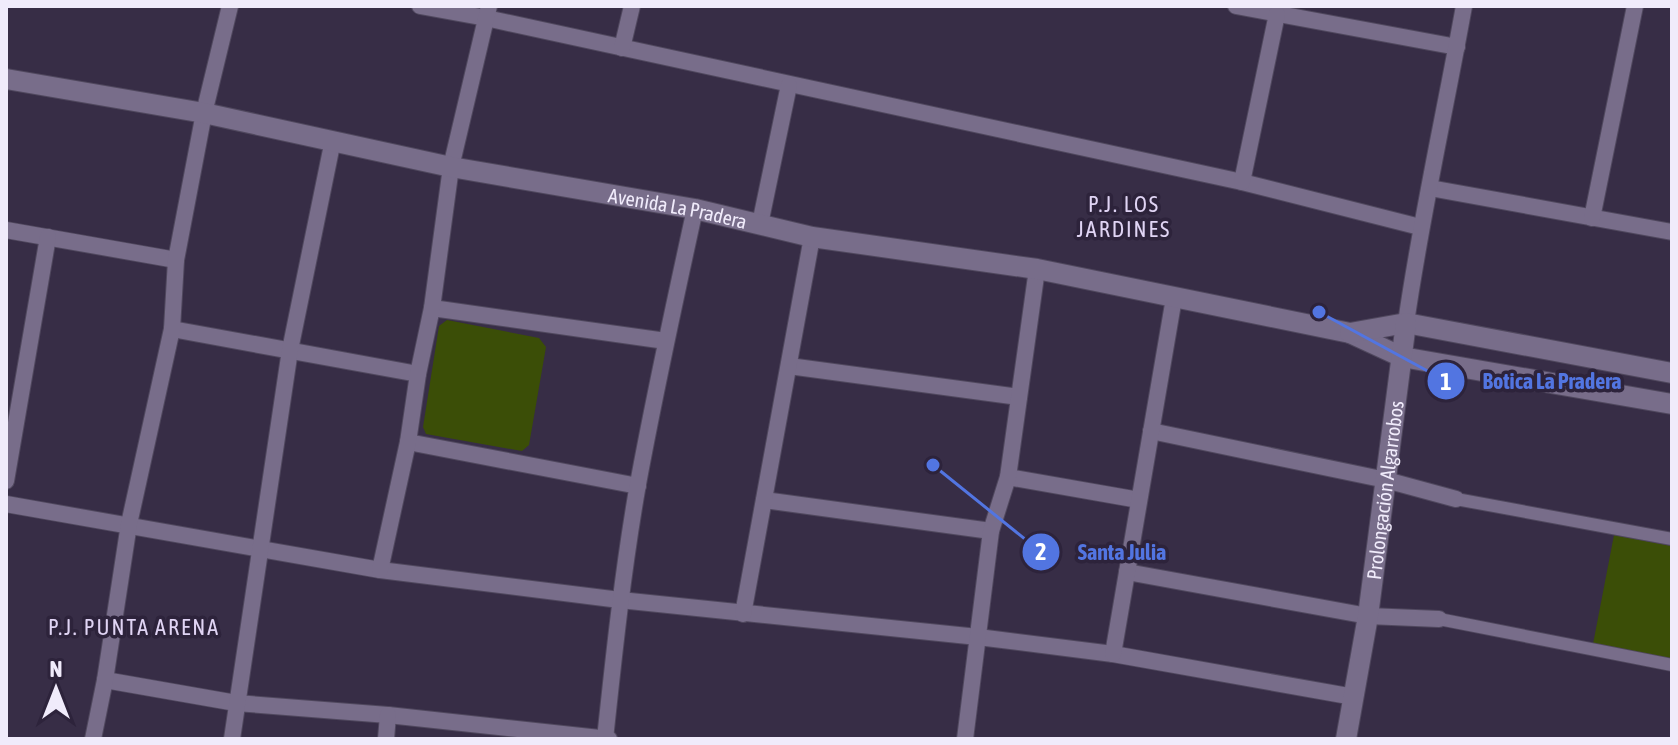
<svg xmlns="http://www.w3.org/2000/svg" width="1678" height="745" font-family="'Asap Condensed',sans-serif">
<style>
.green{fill:#3b4e07}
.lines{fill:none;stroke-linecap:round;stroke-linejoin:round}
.pedestrian-casing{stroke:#50485e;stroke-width:14}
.minor-casing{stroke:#50485e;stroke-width:18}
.tertiary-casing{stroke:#50485e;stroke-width:22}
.pedestrian{stroke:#786d8a;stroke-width:12}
.minor{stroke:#786d8a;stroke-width:16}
.tertiary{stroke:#786d8a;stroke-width:20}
.labels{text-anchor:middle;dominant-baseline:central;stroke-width:7;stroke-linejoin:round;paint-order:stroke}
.street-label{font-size:20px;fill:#f0ebfb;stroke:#2d233b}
.neighbourhood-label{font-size:22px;letter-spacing:2px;fill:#e0d4f4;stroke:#2d233b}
.leader{fill:none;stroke:#5275e1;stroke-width:3}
.callout-dot{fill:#5275e1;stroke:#2d233b;stroke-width:3}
.mark-label{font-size:24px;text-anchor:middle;font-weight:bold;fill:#fff}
.callout-label{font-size:22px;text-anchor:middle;font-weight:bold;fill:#5275e1;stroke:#2d233b;stroke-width:7;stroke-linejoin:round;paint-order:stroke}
</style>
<rect width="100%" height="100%" fill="#372d46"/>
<g class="green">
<path d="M447,320L539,338L546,347L529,445L522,451L426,434L423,427L439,326Z"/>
<path d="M1614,535L1672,546V659L1593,644Z"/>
</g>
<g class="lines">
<defs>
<g id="pedestrian">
<path d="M1456,499L1672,539"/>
<path d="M1439,619L1672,665"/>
</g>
<g id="minor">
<path d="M420,6L486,18L1242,182L1420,227"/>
<path d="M1236,6L1457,47"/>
<path d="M622,48L632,6"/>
<path d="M1242,182L1277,14"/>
<path d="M1430,188L1672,232"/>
<path d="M1592,218L1635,6"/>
<path d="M760,224L789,85"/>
<path d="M6,230L176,260"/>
<path d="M432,308L666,341"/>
<path d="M1406,323C1421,217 1445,112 1464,6"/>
<path d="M172,329L418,374"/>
<path d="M789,366L1019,397"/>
<path d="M1151,431L1386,480L1456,499"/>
<path d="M408,442L638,486"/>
<path d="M1008,477L1139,500"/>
<path d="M6,481L48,237"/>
<path d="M764,500L991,531"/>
<path d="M6,504L380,570L620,600L978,637L1113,654L1354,697"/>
<path d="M380,570L408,442L418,374L432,308L451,167L489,6"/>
<path d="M1127,572L1368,616L1439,619"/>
<path d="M743,614L812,237"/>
<path d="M1113,654L1174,298"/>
<path d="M105,680L236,703L388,715L609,739"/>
<path d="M93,739L105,680L129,524L172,329L176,260L204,113L230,6"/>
<path d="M232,739L290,350L333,140"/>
<path d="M386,739L388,715"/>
<path d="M605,739C614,654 623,569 638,484C655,392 675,300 695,209"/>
<path d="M965,739L991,531L1008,477L1037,269"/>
</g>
<g id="tertiary">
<path id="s1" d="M6,79L204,113L451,167L695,209L812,237L1037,269L1350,333L1402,357L1672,404"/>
<path d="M1350,333L1406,323L1672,373"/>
<path id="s2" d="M1346,739L1368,616L1406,323"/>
</g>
</defs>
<use href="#pedestrian" class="pedestrian-casing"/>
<use href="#minor" class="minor-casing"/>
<use href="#tertiary" class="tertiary-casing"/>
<use href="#pedestrian" class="pedestrian"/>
<use href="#minor" class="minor"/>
<use href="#tertiary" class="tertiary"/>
</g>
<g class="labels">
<g class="street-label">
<text stroke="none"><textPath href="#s1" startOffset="684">Avenida La Pradera</textPath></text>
<text stroke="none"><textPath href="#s2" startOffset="252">Prolongación Algarrobos</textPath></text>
</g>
<g class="neighbourhood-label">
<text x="1124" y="204">P.J. LOS<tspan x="1124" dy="25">JARDINES</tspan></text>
<text x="134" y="627">P.J. PUNTA ARENA</text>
</g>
</g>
<path class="leader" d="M1319 312L1446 381M933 465L1041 552"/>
<g class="callout-dot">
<circle cx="1319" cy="312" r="8"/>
<circle cx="933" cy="465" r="8"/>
<circle cx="1446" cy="381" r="20"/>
<circle cx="1041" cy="552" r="20"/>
</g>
<g class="mark-label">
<text x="1446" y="390">1</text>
<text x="1041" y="560">2</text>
</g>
<g class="callout-label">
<text x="1552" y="389">Botica La Pradera</text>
<text x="1122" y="560">Santa Julia</text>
</g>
<rect width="1678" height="745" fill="none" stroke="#f0ebfb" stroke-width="16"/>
<g transform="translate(56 689)" stroke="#2d233b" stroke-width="6" paint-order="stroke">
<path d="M0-6L14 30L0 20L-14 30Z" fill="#f0ebfb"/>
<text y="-12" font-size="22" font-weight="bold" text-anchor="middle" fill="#f0ebfb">N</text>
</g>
</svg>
